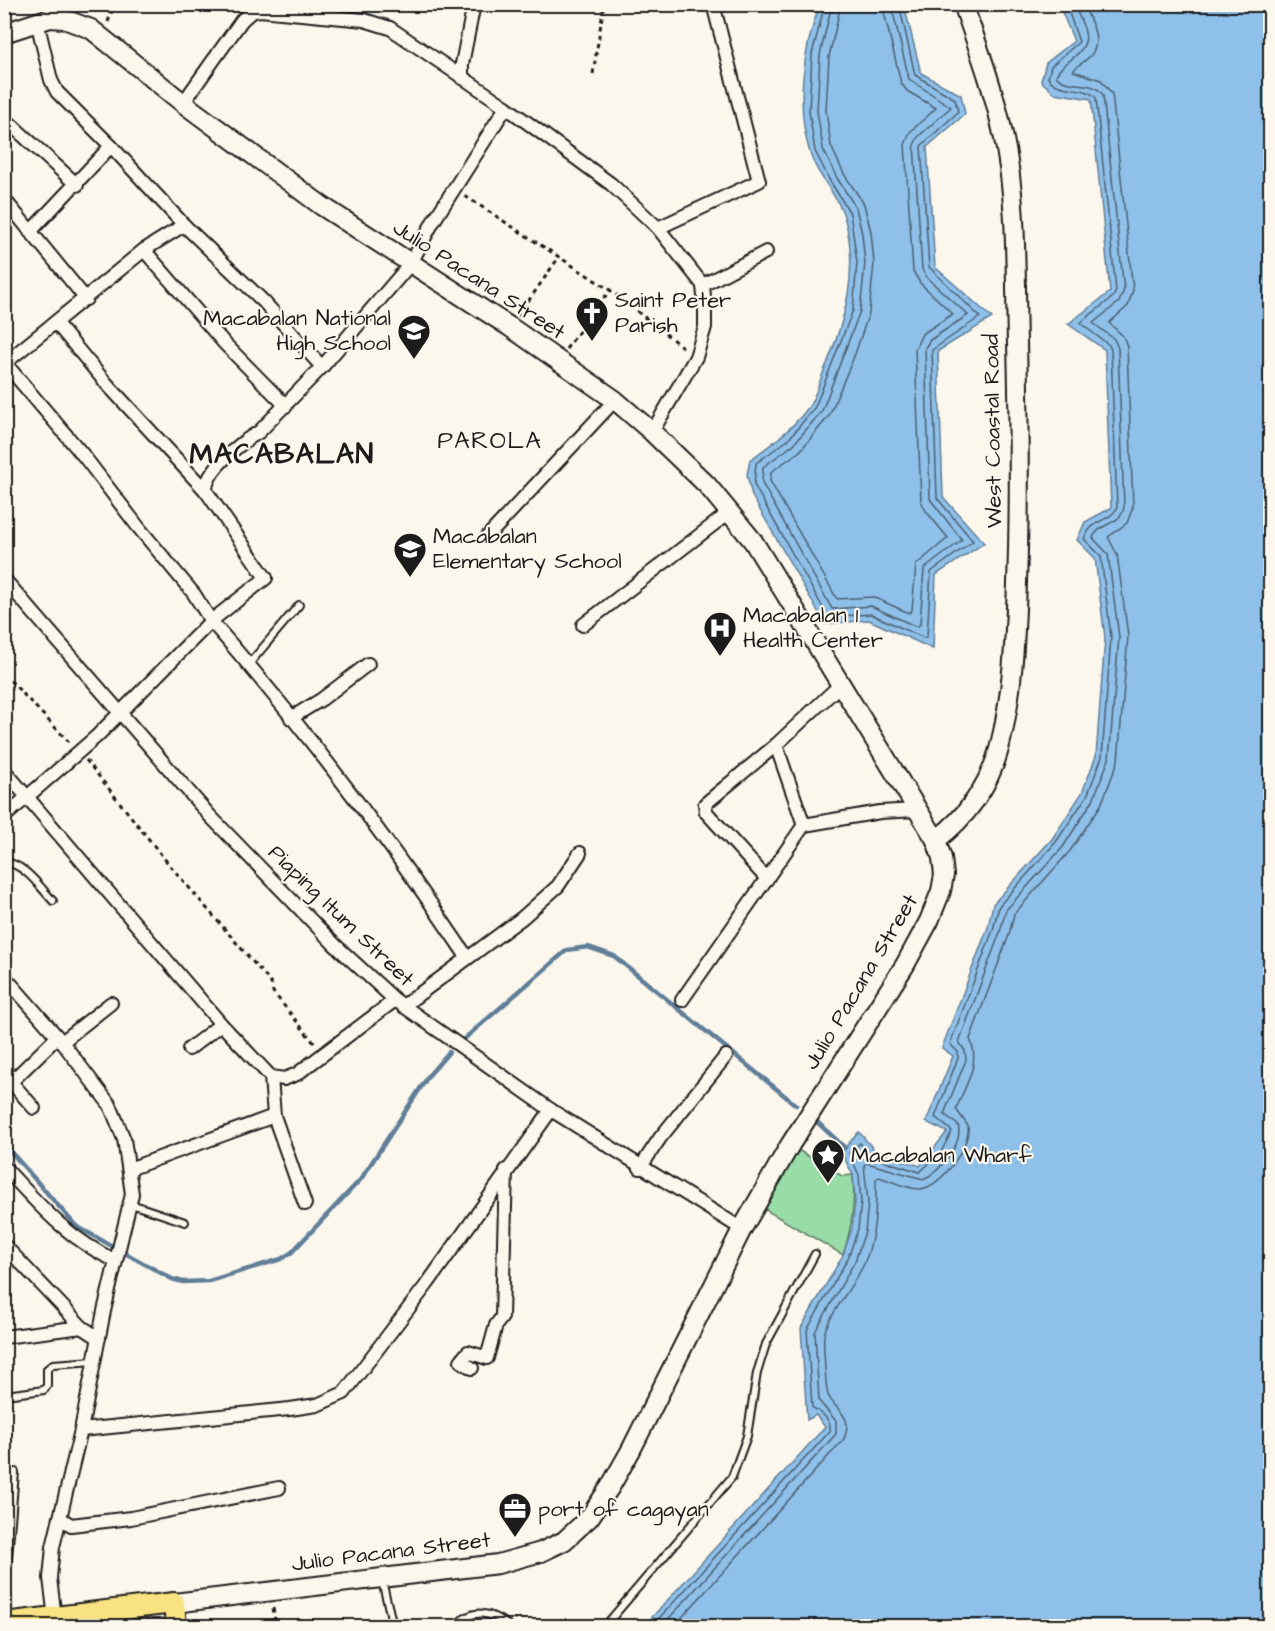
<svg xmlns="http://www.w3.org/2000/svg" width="1275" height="1631" font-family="'Architects Daughter',sans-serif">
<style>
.green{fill:#99dca8;stroke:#5a7c62;stroke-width:1.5}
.water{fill:#8ec0ea;stroke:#607e98;stroke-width:1.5}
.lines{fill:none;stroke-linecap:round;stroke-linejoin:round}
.shore{stroke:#4a5e6e;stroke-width:1.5}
.stream{stroke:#607e98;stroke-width:4.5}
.lane-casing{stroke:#1c1c1c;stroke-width:10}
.street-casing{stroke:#1c1c1c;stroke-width:16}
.secondary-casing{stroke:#1c1c1c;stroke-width:22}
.primary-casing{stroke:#1c1c1c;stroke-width:24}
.path{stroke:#1c1c1c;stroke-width:3;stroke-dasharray:4.5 4.5;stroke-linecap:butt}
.lane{stroke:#fbf7ec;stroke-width:6}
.street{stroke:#fbf7ec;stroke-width:12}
.secondary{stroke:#fbf7ec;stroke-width:18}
.primary{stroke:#f8e281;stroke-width:20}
.labels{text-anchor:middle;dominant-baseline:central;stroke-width:4.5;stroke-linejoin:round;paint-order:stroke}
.street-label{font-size:22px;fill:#1c1c1c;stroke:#fbf7ec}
.poi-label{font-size:22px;fill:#1c1c1c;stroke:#fbf7ec;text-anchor:start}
.neighbourhood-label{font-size:24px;letter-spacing:1.5px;fill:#1c1c1c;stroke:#fbf7ec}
.district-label{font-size:28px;font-weight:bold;letter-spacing:1.5px;fill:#1c1c1c;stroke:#fbf7ec}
</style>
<rect width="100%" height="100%" fill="#fbf7ec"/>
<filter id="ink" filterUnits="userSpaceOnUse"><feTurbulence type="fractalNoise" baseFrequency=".0167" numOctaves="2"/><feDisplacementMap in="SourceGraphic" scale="12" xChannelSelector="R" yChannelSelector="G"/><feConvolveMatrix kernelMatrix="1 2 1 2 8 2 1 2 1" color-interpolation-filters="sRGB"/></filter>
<g filter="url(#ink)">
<path class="green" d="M796,1149L842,1176L853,1175C855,1204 852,1227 843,1255L764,1209Z"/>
<g class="water">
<path d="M820,4L904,5L921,73L961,95L965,114L927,147L935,267L992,318L938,351L943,497L984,543L936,575L933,649L869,620L825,624L752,496L747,475L750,460C772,444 794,428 810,405C816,395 819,382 824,371C845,321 860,270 844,216C838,195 816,175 810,153C795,105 803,50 820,4Z"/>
<path d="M1059,5H1270V1626H644L825,1427L816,1415L807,1420L801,1328L843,1255L852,1228L855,1202L853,1175L841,1152L859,1132L876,1152L920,1166L947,1132L926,1122L953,1056L942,1048L988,927L993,904L1052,839L1082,793L1096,756L1105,638L1095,558L1077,540L1085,522L1111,508L1105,350L1068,324L1110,292L1091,99L1054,93L1041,81L1046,63L1074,41Z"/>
</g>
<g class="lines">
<g class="shore">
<path d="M825,4L812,54L809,111L815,151L830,181L850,213L857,262L853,310L815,407L788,440L756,463L754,485L828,617L871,614L924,638L927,636L931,572L973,541L937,498L932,350L980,317L929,267L921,146L958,112L955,99L915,75L899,4"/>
<path d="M832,4L820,55L817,111L823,149L837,178L856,208L862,234L865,263L860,311L822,411L793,445L763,467L762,483L832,609L871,606L917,627L920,624L924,569L962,540L930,499L925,348L930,340L968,315L926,277L922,269L914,145L918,137L951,107L909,79L891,4"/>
<path d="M841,4L829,57L826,110L831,146L844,174L864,204L871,232L874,263L869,313L855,354L829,416L800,451L771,472L770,481L837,599L873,597L909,613L912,610L916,565L948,538L926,511L921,501L915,349L922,334L953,314L920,283L913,271L905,145L910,132L936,108L907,91L901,83L882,4"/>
<path d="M652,1626L830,1431C832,1419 820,1412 812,1407L807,1330L848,1258L858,1229L861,1202L859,1175L849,1153L860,1143L874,1158L920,1172L941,1152L952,1131L935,1117L958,1058V1052L950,1044L993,930L999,906L1056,842L1087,796L1102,757L1111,637L1101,556L1084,539C1093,517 1109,523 1117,508L1111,350L1109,345L1080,323L1113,297L1116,291L1096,98C1085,84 1060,94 1048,78L1051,66L1079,42L1066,4"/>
<path d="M662,1626L836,1434V1421L819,1401L815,1332L855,1261L865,1232L868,1202L864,1165L867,1163L923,1179C939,1173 964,1143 958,1125L944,1114L966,1060L965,1051L959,1042L1000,932L1006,910L1063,847L1093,800L1109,759L1119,637L1108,554L1093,538C1099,522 1122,525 1124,507L1118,348L1114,339L1093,323L1119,302L1124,290L1103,95C1093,78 1068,90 1056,76C1058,69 1063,66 1068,62C1096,41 1085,33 1074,4"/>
<path d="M674,1626L844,1439C854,1415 836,1412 828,1395C826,1391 823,1342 824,1336C825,1320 856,1282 864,1264C876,1236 876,1209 876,1179L879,1177C892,1181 907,1189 920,1189C941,1188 971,1145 968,1126L956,1109C965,1086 981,1064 970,1039L1009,935L1014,914L1070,851L1101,805L1118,761L1128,636L1117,554L1108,537L1127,523L1133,507L1127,346L1123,336L1109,323L1128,306L1133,290L1112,94L1101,80L1073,71C1078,65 1086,61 1091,55C1103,40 1090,20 1083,4"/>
</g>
<g class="stream">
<path d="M464,1039L567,950L588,947L614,956L796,1105"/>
<path d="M815,1120L845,1148"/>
<path d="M4,1144L76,1226L172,1279L183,1282L209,1281L281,1259L291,1253L361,1179L429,1075L449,1052"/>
</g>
<defs>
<g id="lane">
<path d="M249,664L299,605"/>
<path d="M4,862C24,863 40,887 53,901"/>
<path d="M131,1204L185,1222"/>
<path d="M13,1394L44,1390L47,1386V1369L53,1364L94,1361"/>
<path d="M382,1581L393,1626"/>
<path d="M8,1619L6,1583L15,1472"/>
<path d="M455,1626C473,1608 490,1611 509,1626"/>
<path d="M605,1626L732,1477L747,1436L757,1373L766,1344L815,1254"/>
</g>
<g id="street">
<path d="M37,21L51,80L57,92L111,146"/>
<path d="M462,78V64L474,4"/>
<path d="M183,103L242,20L251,12L260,10L364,20L390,28L506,107L611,184L658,228L703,285L705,308V327L696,357L652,432"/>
<path d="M4,118L77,185"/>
<path d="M4,199L86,299"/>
<path d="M658,228L759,181L713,4"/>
<path d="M30,232L111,146L184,225L264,302L322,367"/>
<path d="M144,250L225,344L286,406"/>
<path d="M703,285L766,252"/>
<path d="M56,323L106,383L206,491"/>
<path d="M4,362L83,455L139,528L194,594L211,621C304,727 389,840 467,957"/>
<path d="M5,363L144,250L184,225"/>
<path d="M488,536L615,400"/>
<path d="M4,579L210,816L334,944L395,1000L551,1110L742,1229"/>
<path d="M583,625L731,511"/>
<path d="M291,718L322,699L368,664"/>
<path d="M4,770L221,1024L271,1077L284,1079L297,1074L395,1000"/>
<path d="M4,817L97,736L211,621L266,578L206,491C205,470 243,441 259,432L322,367L411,263L433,222L506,107"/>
<path d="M804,825L880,812L916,810"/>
<path d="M767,879L706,812L705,804L776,745L840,685"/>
<path d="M4,976L62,1042L110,1105L124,1139L132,1194L104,1311L81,1430L53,1547L50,1578L55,1618"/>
<path d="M682,1000L804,825L776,745"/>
<path d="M403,1006L522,918L558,886L580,853"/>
<path d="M62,1042L111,1003"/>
<path d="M189,1049L221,1024"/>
<path d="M271,1077L274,1116L305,1204"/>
<path d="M34,1108L11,1082L57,1037"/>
<path d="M4,1167C40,1206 68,1239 116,1261"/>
<path d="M640,1168L660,1138L726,1056"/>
<path d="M129,1169L274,1116"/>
<path d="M4,1245L82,1327L99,1338"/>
<path d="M4,1337L82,1327"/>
<path d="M472,1368L461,1361L468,1352L487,1358L496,1325L502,1317L506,1170"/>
<path d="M81,1430L290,1409L317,1405L344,1393L428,1283L551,1110"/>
<path d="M60,1518L71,1525L131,1518L279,1488"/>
</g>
<g id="secondary">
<path d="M4,33L50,18L64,19L91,29L183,103L322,206L510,327L615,400L652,432L707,485L753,541L936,840L942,858L944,875L941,891L929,921L905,965L790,1145L742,1229L631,1450L610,1487L589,1518L564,1541L541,1552L498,1564L174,1603"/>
<path d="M936,840C966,818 989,786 999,749C1013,695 1015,638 1017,583C1020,502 1019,422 1017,342C1015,274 1018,202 1003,134C994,90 978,47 963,4"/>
</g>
<path id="primary" d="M4,1623L174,1603L176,1626"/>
</defs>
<use href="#lane" class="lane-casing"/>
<use href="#street" class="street-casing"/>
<use href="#secondary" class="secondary-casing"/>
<use href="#primary" class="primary-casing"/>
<g class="path">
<path d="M108,22L114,4"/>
<path d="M593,74L604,4"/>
<path d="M465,196L610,290L686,350"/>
<path d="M518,316L559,257"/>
<path d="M566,349L610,290"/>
<path d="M4,674L69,742"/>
<path d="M86,760L167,862L271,983L273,992L315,1044"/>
<path d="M273,1608L276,1626"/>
</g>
<use href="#lane" class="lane"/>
<use href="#street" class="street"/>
<use href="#secondary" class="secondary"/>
<use href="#primary" class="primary"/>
</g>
</g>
<defs>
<symbol id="church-pin" viewBox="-11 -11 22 30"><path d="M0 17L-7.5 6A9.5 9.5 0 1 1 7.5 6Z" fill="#1c1c1c" stroke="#fbf7ec"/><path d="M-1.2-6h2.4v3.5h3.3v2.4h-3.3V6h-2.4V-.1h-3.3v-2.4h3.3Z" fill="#fff"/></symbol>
<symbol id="school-pin" viewBox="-11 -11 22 30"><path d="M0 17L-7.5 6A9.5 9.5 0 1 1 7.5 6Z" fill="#1c1c1c" stroke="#fbf7ec"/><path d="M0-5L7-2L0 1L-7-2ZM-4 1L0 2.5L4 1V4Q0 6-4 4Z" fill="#fff"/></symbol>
<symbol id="hospital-pin" viewBox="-11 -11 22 30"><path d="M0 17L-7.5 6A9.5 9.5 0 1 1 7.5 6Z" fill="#1c1c1c" stroke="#fbf7ec"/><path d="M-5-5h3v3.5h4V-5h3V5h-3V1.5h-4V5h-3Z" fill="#fff"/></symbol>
<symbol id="sight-pin" viewBox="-11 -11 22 30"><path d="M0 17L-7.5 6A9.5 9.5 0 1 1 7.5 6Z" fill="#1c1c1c" stroke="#fbf7ec"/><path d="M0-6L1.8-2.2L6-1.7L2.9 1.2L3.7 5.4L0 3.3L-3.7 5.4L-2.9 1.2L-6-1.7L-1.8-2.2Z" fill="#fff"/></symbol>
<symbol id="office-pin" viewBox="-11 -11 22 30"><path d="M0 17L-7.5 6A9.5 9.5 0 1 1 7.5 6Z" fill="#1c1c1c" stroke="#fbf7ec"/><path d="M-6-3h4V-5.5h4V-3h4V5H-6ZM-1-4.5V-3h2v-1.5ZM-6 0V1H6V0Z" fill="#fff"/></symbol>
</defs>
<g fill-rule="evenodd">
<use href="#church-pin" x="573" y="294" width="38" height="52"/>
<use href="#school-pin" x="395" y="312" width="38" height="52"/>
<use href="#school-pin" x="391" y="530" width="38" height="52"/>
<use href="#hospital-pin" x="701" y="609" width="38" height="52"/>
<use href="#sight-pin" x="809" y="1136" width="38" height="52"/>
<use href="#office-pin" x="496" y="1490" width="38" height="52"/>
</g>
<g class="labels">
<g class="street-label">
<text transform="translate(479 280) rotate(33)">Julio Pacana Street</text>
<text transform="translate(993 431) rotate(-91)">West Coastal Road</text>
<text transform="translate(341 916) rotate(44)">Piaping Itum Street</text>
<text transform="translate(861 982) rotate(-59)">Julio Pacana Street</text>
<text transform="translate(391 1552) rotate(-7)">Julio Pacana Street</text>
</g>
<g class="poi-label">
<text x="615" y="300">Saint Peter<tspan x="615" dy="25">Parish</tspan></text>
<text x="391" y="318" text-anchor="end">Macabalan National<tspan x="391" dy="25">High School</tspan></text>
<text x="433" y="536">Macabalan<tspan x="433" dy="25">Elementary School</tspan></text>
<text x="743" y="615">Macabalan 1<tspan x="743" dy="25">Health Center</tspan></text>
<text x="851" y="1155">Macabalan Wharf</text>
<text x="538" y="1509">port of cagayan</text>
</g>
<g class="neighbourhood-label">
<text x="490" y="441">PAROLA</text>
</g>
<g class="district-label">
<text x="282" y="454">MACABALAN</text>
</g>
</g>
<rect width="1275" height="1631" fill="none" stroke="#fbf7ec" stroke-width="24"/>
<rect x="12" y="12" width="1251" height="1607" fill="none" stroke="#1c1c1c" stroke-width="2" filter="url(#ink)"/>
</svg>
